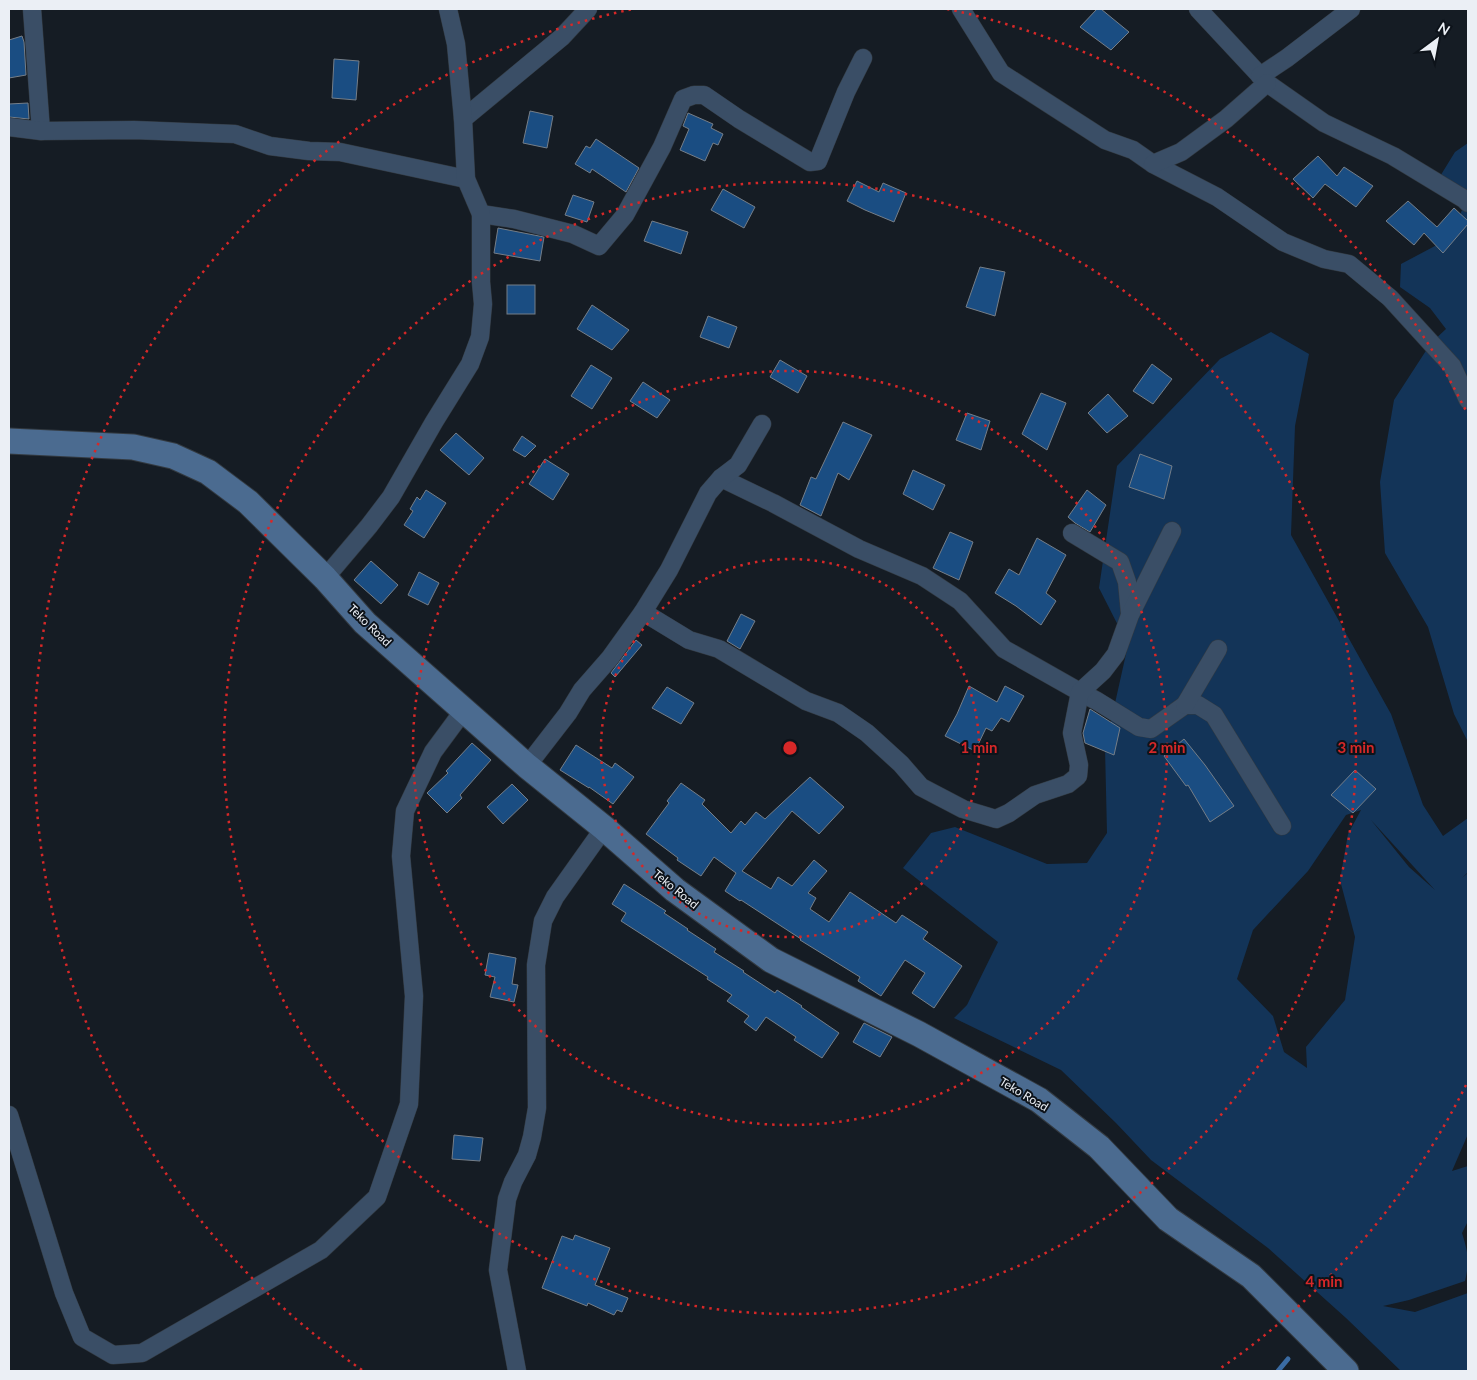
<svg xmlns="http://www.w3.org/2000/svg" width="1477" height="1380" font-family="Lato,sans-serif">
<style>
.green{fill:#133458;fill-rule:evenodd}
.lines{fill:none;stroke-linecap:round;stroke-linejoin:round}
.stream{stroke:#3a6ba3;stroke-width:5}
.building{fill:#1a4d82;stroke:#757e88}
.street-casing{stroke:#333a41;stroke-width:19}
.secondary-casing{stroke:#333a41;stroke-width:27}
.street{stroke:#3a4e66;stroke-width:18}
.secondary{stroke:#4b6b90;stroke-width:25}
.ring{fill:none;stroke:#d62828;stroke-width:2.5;stroke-dasharray:2.5 5}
.labels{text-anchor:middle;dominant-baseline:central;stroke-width:4;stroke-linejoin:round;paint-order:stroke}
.street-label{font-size:12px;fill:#ebeff5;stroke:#0d131a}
.centre{fill:#d62828;stroke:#0d131a;stroke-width:2.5}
.ring-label{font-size:15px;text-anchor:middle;font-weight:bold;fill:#d62828;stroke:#0d131a;stroke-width:4;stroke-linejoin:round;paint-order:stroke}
</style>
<rect width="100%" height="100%" fill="#151c24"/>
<g class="green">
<path d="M1468,143V742L1454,714L1428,627L1385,553L1380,482L1394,400L1431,343L1446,329L1430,308L1400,287L1401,264L1450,238L1462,210L1444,189L1439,178L1455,152Z"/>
<path d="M1271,332L1309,354L1295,426L1291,535L1391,714L1423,805L1443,836L1468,818V872L1462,878L1468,873V1134L1452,1171L1468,1166V1221L1462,1233C1468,1253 1470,1260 1465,1281L1409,1300L1383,1306L1415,1312L1468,1293V1371H1401L1346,1318L1268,1248L1151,1160L1116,1123L1061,1070L954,1018L967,1005L998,942L903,868L931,833L955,827L1047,864L1087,863L1107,833L1105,748L1128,645L1099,588L1117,466L1220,359ZM1361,810L1348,834L1340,880L1355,937L1345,1000L1306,1047L1307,1068L1284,1052L1273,1016L1237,979L1253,930L1308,871L1346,815ZM1371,820L1435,890L1409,867Z"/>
</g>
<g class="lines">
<path class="stream" d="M1278,1371L1288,1359"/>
</g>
<g class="building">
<path d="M1097,9H1101L1129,32L1111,50L1080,27Z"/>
<path d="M22,36L24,42L26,75L9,78V40Z"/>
<path d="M334,59L359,61L356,100L332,98Z"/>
<path d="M28,103L29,119L9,117V104Z"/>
<path d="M530,111L553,116L547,148L523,143Z"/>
<path d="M688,113L713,124L711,128L723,134L718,145L713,143L705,161L680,150L689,129L683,126Z"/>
<path d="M596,139L639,168L626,192L592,169L590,173L575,164L586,146L590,148Z"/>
<path d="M1318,156L1337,176L1344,167L1373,186L1356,207L1325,184L1313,198L1293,179Z"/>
<path d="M857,181L879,192L883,183L906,193L894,222L865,210L847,201Z"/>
<path d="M723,189L755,207L744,228L711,210Z"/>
<path d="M573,195L594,202L587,222L565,215Z"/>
<path d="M1408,201L1437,227L1454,208L1468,221V224L1443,253L1424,233L1414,245L1386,221Z"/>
<path d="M652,221L688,232L681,254L644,241Z"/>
<path d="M498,228L544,237L540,261L494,253Z"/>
<path d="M980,267L1005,272L995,316L966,307Z"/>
<rect x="507" y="285" width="28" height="29"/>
<path d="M592,305L629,330L612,350L577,329Z"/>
<path d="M708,316L737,327L729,348L700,337Z"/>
<path d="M780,360L807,376L798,393L770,377Z"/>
<path d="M1152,364L1172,379L1153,404L1133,391Z"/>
<path d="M591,365L612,378L592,409L571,396Z"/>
<path d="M643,382L670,400L657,418L630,401Z"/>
<path d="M1041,393L1066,403L1047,450L1022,434Z"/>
<path d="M1108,394L1128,416L1107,433L1088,413Z"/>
<path d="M967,413L990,421L981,450L956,440Z"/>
<path d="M843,422L872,435L849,480L838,473L821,516L800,505L811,477L816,479Z"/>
<path d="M456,433L484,458L469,475L440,450Z"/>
<path d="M522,436L536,446L525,457L513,450Z"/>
<path d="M1140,454L1172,466L1164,499L1129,487Z"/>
<path d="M545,459L569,474L553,500L529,484Z"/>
<path d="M913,470L945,485L933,510L903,494Z"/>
<path d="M426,490L446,503L424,538L404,525L413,511L410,509L417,497L420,500Z"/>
<path d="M1087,490L1106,505L1090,532L1075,523L1068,517Z"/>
<path d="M950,532L973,542L959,580L933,568Z"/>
<path d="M1037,538L1066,555L1046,593L1056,601L1041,625L1016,606L995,593L1009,569L1019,575Z"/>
<path d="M371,561L398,585L381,604L354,580Z"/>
<path d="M419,572L439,583L428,605L408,595Z"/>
<path d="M741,614L755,621L740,649L727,641Z"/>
<path d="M636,640L642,645L615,677L611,673Z"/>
<path d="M969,686L997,702L1005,686L1024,696L1009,722L1001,718L992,731L986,728L975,751L945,736L957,714Z"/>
<path d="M667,687L694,703L681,724L652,708Z"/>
<path d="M1090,709L1120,728L1114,755L1085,743L1083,733Z"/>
<path d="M1184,739L1205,765L1234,806L1210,822L1188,785L1186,786L1164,756Z"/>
<path d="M472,743L491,760L460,795L462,798L447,813L427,793L448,773L446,771Z"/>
<path d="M576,745L612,768L615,763L634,777L613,804L589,787V788L560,770Z"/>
<path d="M1355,770L1376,789L1353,813L1331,795Z"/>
<path d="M810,777L844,807L819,834L792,811L742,871L771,889L778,877L792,886L814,860L827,871L808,893L816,898L810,909L829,922L850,892L896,923L902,915L928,932L923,939L962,966L934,1008L912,993L925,973L905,960L881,996L858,981L860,977L800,940L801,939L741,900L740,901L725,891L736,873L714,857L701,876L677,860L678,858L646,834L669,803L667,801L681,783L705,800L702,804L731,833L741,821L745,825L756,812L765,819Z"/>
<path d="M512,784L528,800L503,824L487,807Z"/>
<path d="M624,884L666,911L664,913L688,929L687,930L716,949L714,952L744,971L743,972L775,993L777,990L802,1006L801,1007L839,1033L822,1058L794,1040L796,1037L766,1017L756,1031L744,1022L749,1016L727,1001L732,995L707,979L708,977L621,921L626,913L612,904Z"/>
<path d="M489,953L516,958L512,984L518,985L514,1002L490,997L495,977L485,975Z"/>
<path d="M864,1023L892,1037L880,1057L853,1042Z"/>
<path d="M454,1135L483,1138L480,1161L452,1159Z"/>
<path d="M575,1235L610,1248L595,1285L628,1298L622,1312L617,1310L614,1315L588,1303L587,1306L542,1288L562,1236L573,1240Z"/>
</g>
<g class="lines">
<defs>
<g id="street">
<path d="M32,9L41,131"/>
<path d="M961,9L1001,73L1105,140L1133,150L1153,164L1217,197L1283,242L1324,259L1349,264L1390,298L1452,366L1468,400"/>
<path d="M1198,9L1267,83L1324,123L1393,156L1464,199L1468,203"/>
<path d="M1260,76L1287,58L1351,9"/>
<path d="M463,119L562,37L588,9"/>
<path d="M9,127L41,131L134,130L235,134L270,146L309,151L340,152L466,179"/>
<path d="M1153,164L1181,152L1226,119L1267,83"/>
<path d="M481,214L514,219L573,234L599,246L625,215L662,147L683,99L694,95H704L739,119L810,162L818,161L846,92L863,58"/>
<path d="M721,478L773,503L859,549L922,576L960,601L1004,649L1080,692L1097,701L1139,727L1151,729L1185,705H1198L1214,715L1282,826"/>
<path d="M1072,533L1120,562L1127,582L1130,614"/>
<path d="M325,578L369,526L391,497L434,422L470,364L480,337L483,304L481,282V214L466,179L463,119L456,44L448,9"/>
<path d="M643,612L689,640L719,649L806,701L838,713L867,733L901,764L921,787L963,809L996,819L1009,813L1035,795L1068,784L1078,776L1079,765L1072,733L1080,692L1103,671L1116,654L1130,615L1172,531"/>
<path d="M1185,705L1218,649"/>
<path d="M527,766L568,713L582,690L610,658L643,612L669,570L708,493L721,478L738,465L762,424"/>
<path d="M9,1115L64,1293L82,1337L113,1355L142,1353L321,1250L377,1197L409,1104L414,996L401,856L405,811L433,752L464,710"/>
<path d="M517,1371L498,1270L507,1199L513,1182L527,1155L532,1137L537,1108L536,965L543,921L555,897L604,828"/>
</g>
<path id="secondary" d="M9,441L133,447L173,456L208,472L248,502L325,578L365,623L527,766L604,828L675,890L771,960L919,1034L1039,1100L1099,1147L1168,1219L1251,1276L1346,1371"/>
</defs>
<use href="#street" class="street-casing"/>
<use href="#secondary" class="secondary-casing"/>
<use href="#street" class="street"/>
<use href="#secondary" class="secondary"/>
</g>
<g class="ring">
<circle cx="790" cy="748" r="189"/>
<circle cx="790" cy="748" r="377"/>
<circle cx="790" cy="748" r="566"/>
<path d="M1466 1085A755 755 0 0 1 1218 1370M362 1370A755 755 0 0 1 633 9M947 9A755 755 0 0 1 1466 411"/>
</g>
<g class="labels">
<g class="street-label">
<text transform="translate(370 625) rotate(44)">Teko Road</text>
<text transform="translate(676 889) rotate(39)">Teko Road</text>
<text transform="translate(1024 1094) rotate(31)">Teko Road</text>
</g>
</g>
<circle cx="790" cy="748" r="8" class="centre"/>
<g class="ring-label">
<text x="979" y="753">1 min</text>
<text x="1167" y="753">2 min</text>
<text x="1356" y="753">3 min</text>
<text x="1324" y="1287">4 min</text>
</g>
<rect width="1477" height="1380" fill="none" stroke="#ebeff5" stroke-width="20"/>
<g transform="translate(1437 40) rotate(32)" stroke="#0d131a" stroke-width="4" paint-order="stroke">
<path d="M0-4L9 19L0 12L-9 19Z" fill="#ebeff5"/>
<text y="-8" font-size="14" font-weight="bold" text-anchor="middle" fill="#ebeff5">N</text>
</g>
</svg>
